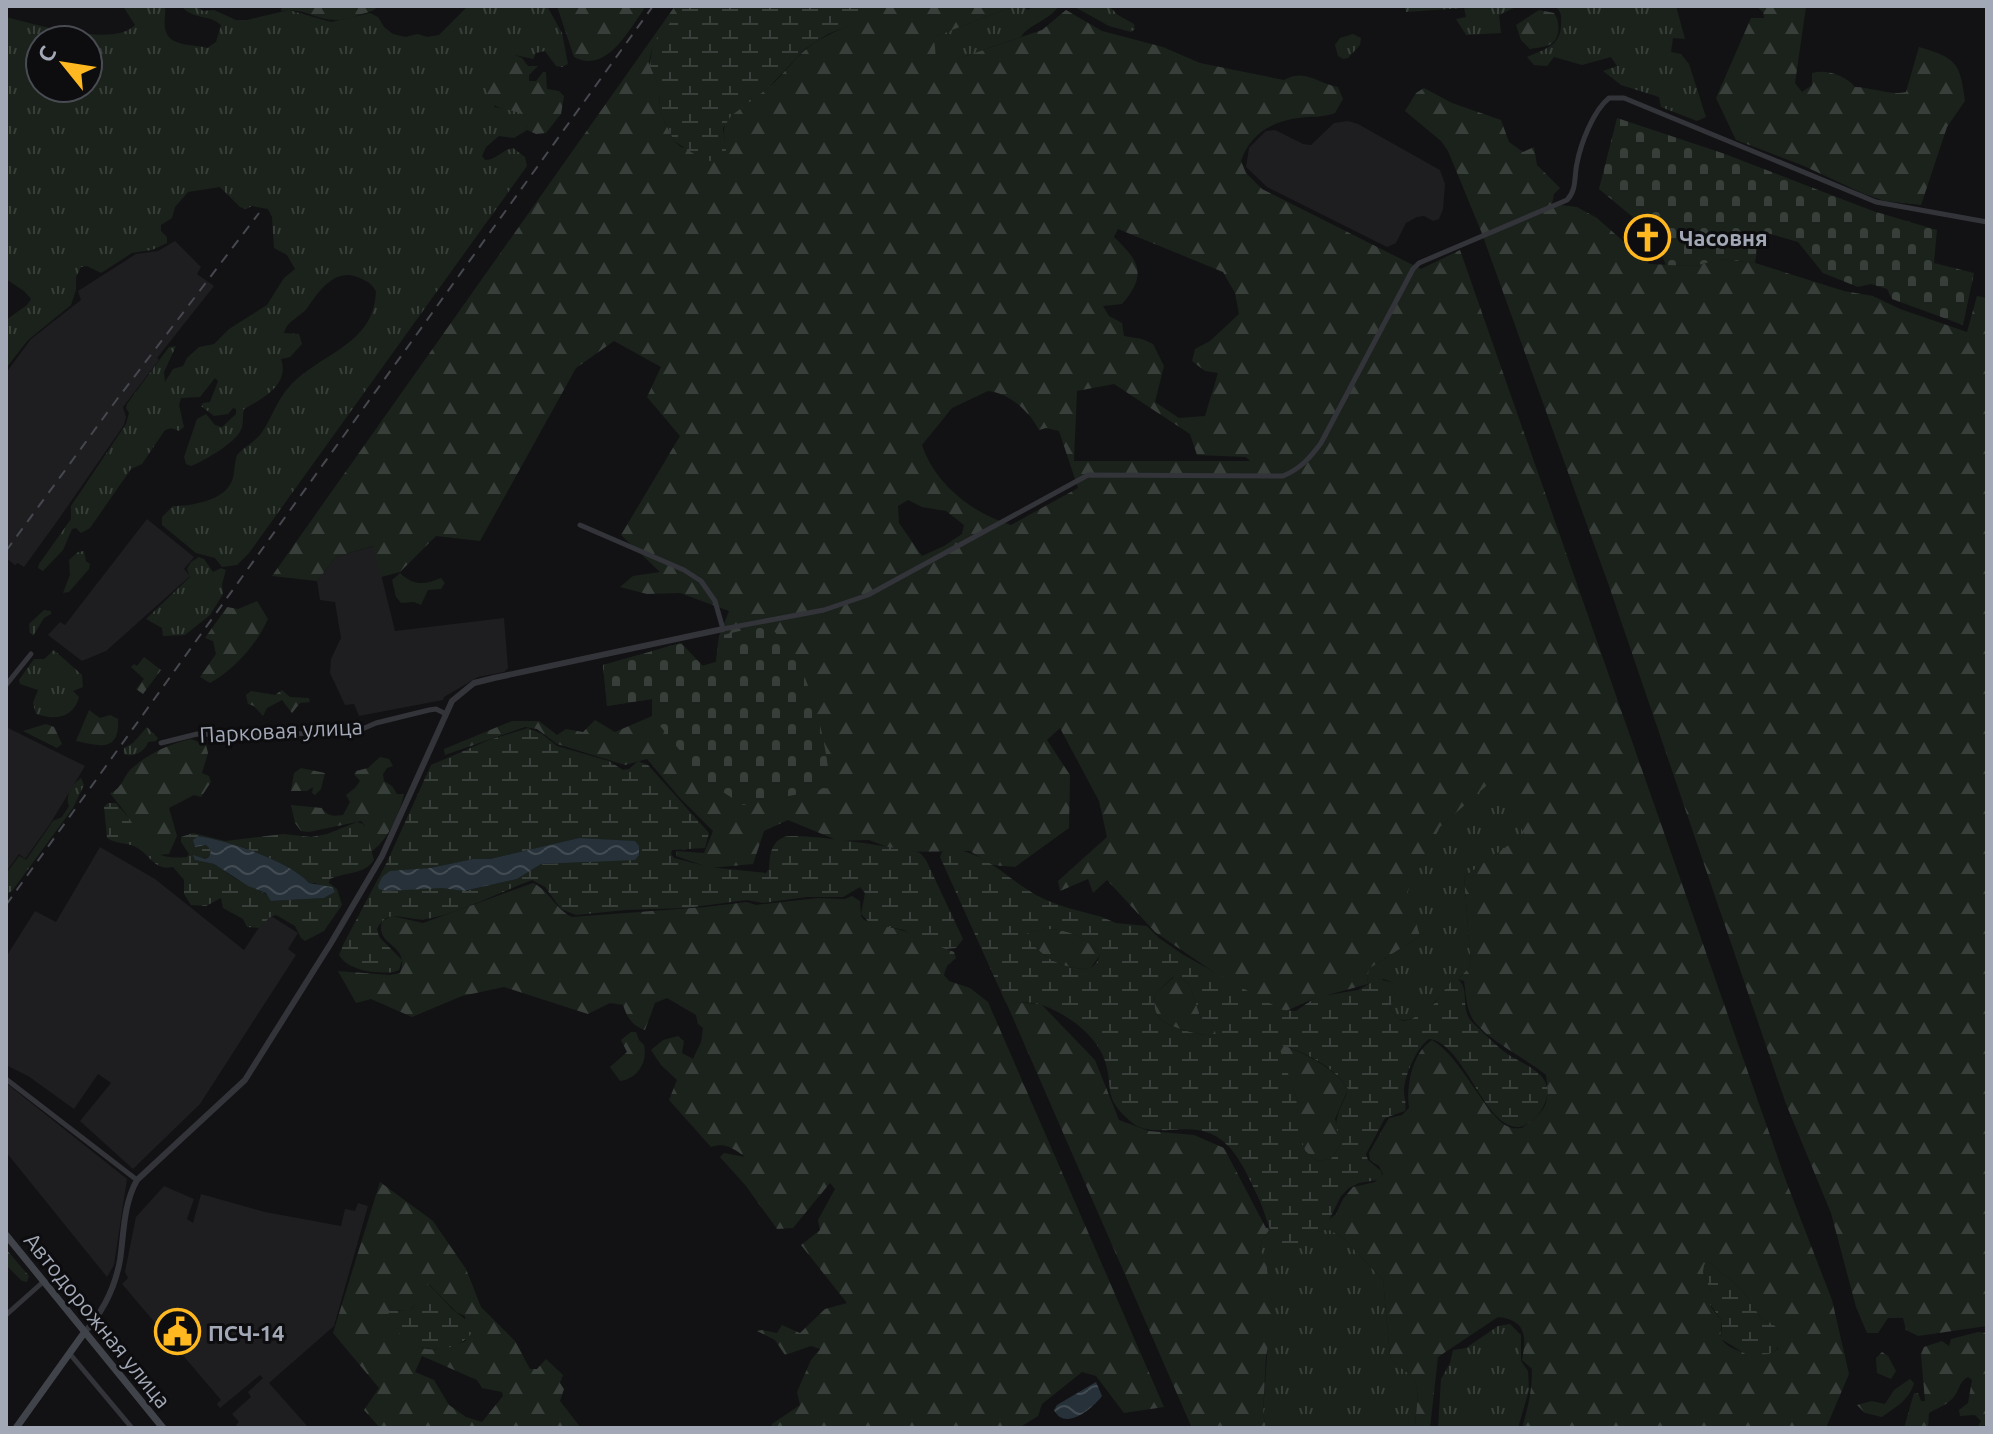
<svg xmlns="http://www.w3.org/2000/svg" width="1993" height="1434" font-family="Ubuntu,sans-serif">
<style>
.built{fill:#1e1e21}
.grass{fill:url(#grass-tufts);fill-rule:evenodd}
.forest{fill:url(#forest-firs);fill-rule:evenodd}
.wetland{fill:url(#wetland-marsh);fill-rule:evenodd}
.cemetery{fill:url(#cemetery-stones)}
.garden{fill:#1a221b}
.water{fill:url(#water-waves)}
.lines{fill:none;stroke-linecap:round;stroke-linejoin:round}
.minor{stroke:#333439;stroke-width:5}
.tertiary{stroke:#333439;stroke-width:6}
.secondary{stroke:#41434a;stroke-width:7}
.rail{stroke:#46484f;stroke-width:2;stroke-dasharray:10 8;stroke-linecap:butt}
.labels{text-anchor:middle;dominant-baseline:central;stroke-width:6;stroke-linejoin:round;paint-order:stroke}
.poi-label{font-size:22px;font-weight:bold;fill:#a2a8b6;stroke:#0d0d0f;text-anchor:start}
.street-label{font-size:22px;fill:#a2a8b6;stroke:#0d0d0f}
</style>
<defs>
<pattern id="grass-tufts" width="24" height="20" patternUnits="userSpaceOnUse" patternTransform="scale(2)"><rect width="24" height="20" fill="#1a221b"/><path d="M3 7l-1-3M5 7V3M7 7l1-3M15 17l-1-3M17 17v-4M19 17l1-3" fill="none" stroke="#383f3a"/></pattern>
<pattern id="forest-firs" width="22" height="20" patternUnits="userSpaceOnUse" patternTransform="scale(2)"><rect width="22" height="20" fill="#1a221b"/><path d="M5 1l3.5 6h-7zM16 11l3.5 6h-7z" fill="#383f3a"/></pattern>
<pattern id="wetland-marsh" width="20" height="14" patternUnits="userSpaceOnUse" patternTransform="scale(2)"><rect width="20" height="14" fill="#1a221b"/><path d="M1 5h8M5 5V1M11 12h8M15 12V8" fill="none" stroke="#383f3a"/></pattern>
<pattern id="cemetery-stones" width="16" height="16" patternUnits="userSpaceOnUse" patternTransform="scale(2)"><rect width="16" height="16" fill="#1a221b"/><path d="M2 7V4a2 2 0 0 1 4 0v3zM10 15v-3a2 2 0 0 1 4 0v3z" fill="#383f3a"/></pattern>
<pattern id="water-waves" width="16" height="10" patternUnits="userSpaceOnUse" patternTransform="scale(2)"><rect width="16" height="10" fill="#273139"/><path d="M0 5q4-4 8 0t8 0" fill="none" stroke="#434c53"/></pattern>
</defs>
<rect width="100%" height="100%" fill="#121214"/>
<g class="built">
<path d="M1348,121L1358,124L1440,170L1445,184L1443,209L1439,219L1433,221L1424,216L1417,217L1406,223L1396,243L1387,247L1267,187L1246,167L1249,148L1266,131L1275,130L1303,144L1311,145L1334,123Z"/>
<path d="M175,241L201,267L197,274L214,286L157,358L159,360L123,407L126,417L124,425L58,520L24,567L18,563L15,565L6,558V373L31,339L81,300L78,291L136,254L158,251Z"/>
<path d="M147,519L194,557L184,569L190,576L106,651L82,661L48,635L60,622L65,625Z"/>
<path d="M374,546L395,631L504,618L508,668L504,672L478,677L444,697L443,700L359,716L354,704L345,705L330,673L331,659L341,638L335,602L320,600L317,581L336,557Z"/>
<path d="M6,727L85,766L50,824L25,859L19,854L6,872Z"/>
<path d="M100,847L155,879L244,950L268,914L298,933L288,949L296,955L200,1104L133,1169L80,1121L111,1083L98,1074L74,1109L28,1076L6,1065V957L35,911L56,922Z"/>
<path d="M6,1083L127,1179L114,1265L107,1277L6,1152Z"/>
<path d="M164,1186L194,1199L187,1219L193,1223L201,1194L265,1212L341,1226L345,1209L355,1211L358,1203L368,1206L334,1326L269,1383L309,1428H238L236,1425L239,1422L232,1414L251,1397L248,1392L263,1378L260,1375L220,1408L217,1404L221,1400L122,1284L128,1278L125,1272L136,1217Z"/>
</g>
<g class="grass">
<path d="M123,6H165C166,14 163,25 166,32C171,47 195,44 207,48L216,42L221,25C207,13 195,21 181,6H196L203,11L214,10L236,20H247L289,10L331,22L370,13L378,17L384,27L393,34L405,37L418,34L427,37L439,35L468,6H547L562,33L568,64L562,67L556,66L545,51L536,53L533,59L515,55L494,107L515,110L526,116L527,130L514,138L499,136L486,147L482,156L485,160C496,160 502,150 513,148L525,157L527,166L249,553L237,565L222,567L215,558L196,553L162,525V517L173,506C191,506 224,501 232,481C235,473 234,463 237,455C244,447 253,443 260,435C271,421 276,401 289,387C321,352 374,346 376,291C372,285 369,282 362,279C337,266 321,288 308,307C300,318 288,319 284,333L299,334L302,344L290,357L281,359C290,385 262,399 244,409C242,416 244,424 241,430C235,443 204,461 191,466L186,464L184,457L197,419L206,414L215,425L222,427L236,414V409L233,408L228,414L214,416L201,406L203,403L210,402L218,381L215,378L200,397L181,398L179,405L184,427L179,431L172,428L165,430L142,464L131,469L90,528L81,533L76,528L72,529L63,550L43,571L38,568L39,564L71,519V506L126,424L129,413L126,408L127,404L169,347L176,346L164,372L165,382L173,369L183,366L187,358L199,347L214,344L229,329L267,305L284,278L295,269L287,255L274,248L272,217L268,209L252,206L246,209L240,207L220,187L188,192L175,207L172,218L161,225V231L167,237V243L152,250L132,253L101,273L87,266L81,267L76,277V290L71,305L28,340L6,368V320L27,305L31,299L24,291L6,279V17C34,24 114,48 135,25ZM40,40H88V88H40Z"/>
<path d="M1014,6H1022L1028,10L1034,6H1059C1048,21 1028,25 1021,37L957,59H935L934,37Z"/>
<path d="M1073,6H1109L1118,15L1134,24L1135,29L1131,32L1109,26Z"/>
<path d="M1405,6H1518L1499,15L1501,33L1466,35L1456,19L1466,17L1464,8L1406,12Z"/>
<path d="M1555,6H1676L1685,39L1673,38L1671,52L1681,54L1689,64L1706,117L1697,121L1661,107L1659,97L1621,85L1603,71L1617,66L1611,57L1582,65L1554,57L1547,66L1534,65L1527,57C1545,49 1561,46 1561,24C1562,15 1561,12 1555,6Z"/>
<path d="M1353,34L1361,38L1360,45L1348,58L1343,59L1338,56L1335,45L1340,38Z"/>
<path d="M84,551L86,561L90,564L89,569L69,592L63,593L70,575L69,560L78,552Z"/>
<path d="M199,557L204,559L213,572L221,568L226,570L222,584L223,594L210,615L185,635L163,636L162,628L146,619L190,577L187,569L191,562Z"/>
<path d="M44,610L51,611V614L44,618L33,636L30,632L29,624Z"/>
<path d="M54,650L82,675L83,687L73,691L79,697C73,719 54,720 36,714L33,703L38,690L20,684L19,680L34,659H44Z"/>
<path d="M147,727L158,738L156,741L148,742C146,751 133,758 124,754V748L133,743Z"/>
<path d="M1495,777L1525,834L1464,877L1471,966L1458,979H1453C1441,995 1421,1026 1398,1019L1390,1008L1395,992L1394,983L1384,979L1368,984L1367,976L1370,968L1420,936L1406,892L1440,827Z"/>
<path d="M81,778L84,785L73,808L12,891L6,894V874L19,856L26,860L53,821L62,817L69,806C65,796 72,784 81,778Z"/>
<path d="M1270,1229L1311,1234L1328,1229L1341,1236L1383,1280L1390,1355C1395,1367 1405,1368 1412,1377C1422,1388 1415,1414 1415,1428H1266L1263,1413L1271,1300L1260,1250L1262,1240Z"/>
<path d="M1510,1324L1521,1335V1361L1528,1371L1529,1390L1518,1428H1438L1441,1379L1450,1363L1453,1350L1466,1348L1498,1326Z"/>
</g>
<g class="forest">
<path d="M282,6H379C371,13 366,12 356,16C321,29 311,6 281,11Z"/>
<path d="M557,6H646C630,28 607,75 574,57Z"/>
<path d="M675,6H685L652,48L649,62L660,89L659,109L674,141L681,147L722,158C730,144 718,131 729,117C740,105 756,98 769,87C785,74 795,56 813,44C835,29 857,26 876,6H1014L934,37L936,59H957L1042,30L1066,10L1102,31L1163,47L1200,63L1284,80C1305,68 1317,83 1338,87L1343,99L1335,113C1323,118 1310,116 1298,118C1270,122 1250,135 1241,161L1246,173L1262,189L1421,269L1460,250L1786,1181L1832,1300L1849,1374L1826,1428H1522C1528,1408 1532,1391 1532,1369L1522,1360C1527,1336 1526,1320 1498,1317L1438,1357L1430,1428H1415C1415,1414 1422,1388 1412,1377C1404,1368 1395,1367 1390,1355L1383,1280L1341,1236L1328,1229L1311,1234L1270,1229L1262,1240L1260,1249L1266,1261L1271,1300L1272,1324L1266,1357L1263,1413L1266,1428H1192L1006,1002L1041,1004L1095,1060L1119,1120L1149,1131L1194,1135L1224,1148L1266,1228L1275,1226L1311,1233L1336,1214L1343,1199L1353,1187L1375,1182L1383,1174L1379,1166L1370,1160L1369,1153L1389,1118L1402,1115L1409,1108C1406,1086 1412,1053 1432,1040C1462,1057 1486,1118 1509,1127C1513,1129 1518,1128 1522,1128C1546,1110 1550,1106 1546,1075C1526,1058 1486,1040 1472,1018C1466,1007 1466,994 1464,981L1458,979L1471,966L1464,877L1524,834L1495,778L1440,827L1407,892L1420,936L1370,968L1367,976L1368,984L1313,999L1286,1011L1259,1003L1155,932L1107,880L1093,893L1088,879L1060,891L1058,881L1107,837L1099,801L1060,728L1047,740L1070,775L1069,828L1015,867L992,865L970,851L900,852L869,840L839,841L788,820L764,831L753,864L710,868L676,856V851L704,853L713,831L679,797L647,759L625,765L557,744L537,729L525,727L445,755L444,749L512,721H539L557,735L566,729L583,732L595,720L615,732L652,716V699L607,706L603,665L681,643L702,666L716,662L719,636L729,611L680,593L647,594L620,587L633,576L660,572L621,535L680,436L647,397L661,367L614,341L576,368L480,541L436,536L400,572L381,577L373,546L336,557L317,581L272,576ZM1118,229L1223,272L1235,293L1239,314L1210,341L1195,349L1192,361L1205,371L1218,373L1205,416L1179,418L1155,402L1164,366L1153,344L1142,339L1124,336L1122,323L1109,316L1103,306L1122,304C1148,274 1139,261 1114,237ZM1114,384L1190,434L1197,455L1246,457L1250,461H1074L1077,391ZM988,391C1009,393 1029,411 1039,430L1046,428L1059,431L1078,488L1011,525C972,513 935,484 922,445L952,408ZM908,500L922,507L946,511L964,525L962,534L944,546L922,556L899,523L898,506ZM1708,1261L1742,1290L1761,1318L1775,1326L1778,1349C1763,1358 1734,1354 1723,1341C1719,1335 1721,1328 1722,1321L1711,1307V1292L1703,1272Z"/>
<path d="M1756,6H1809L1806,7L1795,83L1802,92L1812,85V73C1826,69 1845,75 1855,87C1871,87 1891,96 1906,92L1919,47C1957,58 1960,63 1965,101L1947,127L1921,205L1885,201L1864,194L1804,166L1736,140L1716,98L1751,18H1764L1763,12Z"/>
<path d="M1539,10L1554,13C1560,21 1561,38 1551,44C1546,47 1536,48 1530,49L1521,40L1516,25Z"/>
<path d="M515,55L522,58L528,66H538L529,75V81H536L543,72H546L547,89L559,91L564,96L561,114L546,133L536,134L527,130L525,116C512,108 497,111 487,99C486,79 499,65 515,55Z"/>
<path d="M1424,88L1452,103L1501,120L1509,142L1523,152L1534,147L1537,165L1560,188L1554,194L1552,204L1577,207L1597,218L1649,264L1695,266L1720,259L1755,263L1844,291L1873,296L1900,309L1967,332L1977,296L1987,298V1326L1918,1336L1906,1330L1903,1318H1888L1878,1333H1867L1856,1307L1831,1213L1786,1104L1608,583L1481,231L1448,151L1441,141L1405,111L1416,93Z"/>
<path d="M257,601L268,619C256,645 235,669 210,683L200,677L216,654L213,641L205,638L227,607L238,609Z"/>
<path d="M144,657L161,670L143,694L136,689L144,679L131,667L134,664L137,666Z"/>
<path d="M282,690L290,697L309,698L310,702L300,703L292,713L282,700L267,708L263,716L254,706L248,704L246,695L251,691L275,695Z"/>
<path d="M89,710L100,718L110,715L118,719C120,753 99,746 76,741Z"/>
<path d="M46,724L54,727L62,744L57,748L23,731Z"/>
<path d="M191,739L206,745L208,753L202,773L209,776L211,782L201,797L194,795L169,808L177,836L169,854L158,855L144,846L127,815L110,793C122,789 123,777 131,769C148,754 169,744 191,739Z"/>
<path d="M380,757L389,759L393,766L387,768L383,774L384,781L392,786L397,794H404C399,815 386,846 365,855V826L361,821L309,832L301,831L295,823L291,805L322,808C328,817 333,816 343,815L350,802L346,795L355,788L360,781L354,774L356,771L368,768Z"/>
<path d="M301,768L325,773L321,789L315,795L312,793L313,787L307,791H291L294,773Z"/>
<path d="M533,883C550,891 555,909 572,917L705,907L747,902L756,905L818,898L845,899L852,896L860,901L861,916L864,920L904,931L954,952L956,958L947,966L944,975L949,981L970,988L988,1002L1164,1407L1124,1413L1096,1376L1082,1372L1042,1404L1038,1416L1019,1428H771L772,1424L800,1405L797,1392L811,1360L820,1349L811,1346L785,1355L775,1340L757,1331L762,1330L777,1333L782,1325L800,1333L825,1309L847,1303L801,1245L820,1230L818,1220L835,1189L830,1183L793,1228L777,1229L746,1186L720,1157L724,1153L745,1157C733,1148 725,1142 711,1147L669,1100L677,1080L661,1065L651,1050L663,1040L678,1036L684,1041L682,1053L693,1059L701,1042L703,1028L698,1024L696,1015L667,998L655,1003L645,1030C632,1026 627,1017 623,1005L610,1003L588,1014L504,987L462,996L412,1017L371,999L356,1003L338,971L390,975L400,973C411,943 375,948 382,921L392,916L423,923Z"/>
<path d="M1045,929C1068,929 1085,936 1100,955L1090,969C1060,969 1042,958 1024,934Z"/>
<path d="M1174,977H1179L1189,984L1201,1018L1213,1024L1217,1035C1203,1036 1196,1033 1184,1030C1162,1024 1151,1017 1155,994Z"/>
<path d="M631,1032H636L639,1040L644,1045C648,1061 638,1079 620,1081L610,1067L627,1052L621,1040Z"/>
<path d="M1277,1043C1302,1052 1333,1066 1348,1089L1335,1119L1343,1141L1331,1159L1317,1161L1305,1151L1300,1138L1296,1097Z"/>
<path d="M380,1182L433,1221L466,1269L481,1307L515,1341L530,1369H537L546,1359L563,1375L560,1383L564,1389L560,1401L581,1428H380L364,1410L379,1388L333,1333ZM429,1284L456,1312L465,1316L466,1341C422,1357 417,1350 388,1318L398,1310L410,1311ZM422,1356L477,1380L482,1388L502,1392L503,1396L482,1422L466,1417L449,1405L434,1380L415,1372Z"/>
<path d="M6,1249L29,1276L27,1282L22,1281L6,1265Z"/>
<path d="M1978,1332L1987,1333V1422L1982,1428H1977L1981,1421L1975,1415L1960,1416L1959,1410L1968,1403L1972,1380L1968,1377C1958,1382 1960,1391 1952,1399C1945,1406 1937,1408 1929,1413L1928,1428H1904L1914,1393H1918L1921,1401H1925L1921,1354L1924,1347L1942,1341L1949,1346L1951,1339Z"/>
<path d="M1882,1352L1888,1356L1896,1371L1891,1379L1877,1373L1876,1358Z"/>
<path d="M1910,1379L1914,1383C1909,1401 1895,1407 1882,1417L1865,1413L1857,1405L1872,1401L1885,1404L1894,1390Z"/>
</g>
<g class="wetland">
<path d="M685,6H876L861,21L828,34L805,49L768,88L731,116L723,128L726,150L722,158L714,162L702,159L674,141L659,109L660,89L650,66L652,48L657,38Z"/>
<path d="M528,728L542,734L557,746L609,761L623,770L629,769L638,761L648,765L709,833L705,848L672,850L671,854L674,858L709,867L766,873L769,869C770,856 770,843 784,837C797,832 902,848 920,853L926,860L963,939L956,948L946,949L918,939L904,930L870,923L861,914L865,893L860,887L843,897H807L763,903L747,900L686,908L626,910L576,915L561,909L545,887L532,880C503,891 455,915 426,919C406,922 388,906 377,929L380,938L402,960L399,970L394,972C377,974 348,971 339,955L344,943L387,862L431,765L489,740ZM579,838L628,841L588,862L541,864L517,879L465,891L443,888L390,872L430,868L473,859H490Z"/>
<path d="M108,803H116C121,810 128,815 132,823C147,850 156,860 187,857L189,854L181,842V837L193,833L225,841L283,834L311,837L327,834L357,822L363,824L365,827L374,860C364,875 345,872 330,879L329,883L337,889L342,905L324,931L305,941L301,938L295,926L276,915L270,917L259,928L247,927L243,919L223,908L221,898L206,906L191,905L184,894V880L173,867C156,871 151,857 139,849C130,842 117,845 107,838L104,807ZM198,836C227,840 291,862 309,883H315L335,892L324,898L271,901L270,896L236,879L214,864L195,860L196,857L203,859L209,857L211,850L206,845L196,847L194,844Z"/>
<path d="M949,849C985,851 1006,878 1036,895C1056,906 1080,911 1102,917L1116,923L1147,926L1159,938L1182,954L1282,1010L1296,1011L1316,997L1358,990L1378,979L1395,983V992L1390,1008L1398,1019L1404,1021L1412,1019L1434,1004L1453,979H1458C1471,991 1459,1009 1473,1023C1484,1033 1497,1047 1509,1055C1530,1068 1560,1077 1542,1109C1538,1116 1527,1127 1518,1127C1484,1128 1464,1042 1429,1039C1417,1047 1404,1076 1404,1091C1404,1099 1407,1103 1405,1111L1385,1118L1366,1154L1368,1160L1381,1171L1382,1175L1378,1180L1359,1183L1349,1188L1341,1196L1329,1220L1297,1251L1286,1250C1269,1240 1267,1215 1258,1197C1251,1182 1242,1162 1231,1149C1198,1110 1157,1145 1130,1121C1102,1096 1114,1090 1105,1061C1097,1035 1064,1011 1038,1004C1028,1001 1017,1003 1007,1004L1005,1001L940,857L942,852ZM1045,929C1068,929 1085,936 1100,955L1097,962L1090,969C1061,969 1041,958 1025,934ZM1173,977H1179L1189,984L1201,1018L1213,1024L1216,1035C1203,1036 1195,1033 1183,1030C1162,1024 1151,1017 1155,994ZM1278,1044C1303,1051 1334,1066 1348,1089C1342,1109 1328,1122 1343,1141L1331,1159L1317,1161L1305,1151L1301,1138L1296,1097Z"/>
<path d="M1708,1261L1742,1290L1761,1318L1775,1326L1781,1336L1777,1349L1769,1354L1747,1355L1721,1339L1722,1321L1710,1304L1711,1292L1703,1272L1704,1265Z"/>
<path d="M428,1284C437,1292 444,1301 452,1309C462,1318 470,1318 471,1334C457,1351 429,1353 410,1343C401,1338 395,1326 388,1318L389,1311L411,1310Z"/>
</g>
<g class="cemetery">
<path d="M1617,118L1725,154L1873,211L1937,230L1934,263L1974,273L1963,325L1892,299L1887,289L1871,284L1858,287L1823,273L1798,242L1760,231L1755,263L1721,259L1695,266L1666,265L1652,233L1599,189Z"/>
<path d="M768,624C777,635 790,647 796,659C813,689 830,754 829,788L743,805L703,779L652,716V699L607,706L603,665L681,643L703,666L716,662L719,636Z"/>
</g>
<path class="garden" d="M400,573C414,586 424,585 441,578L445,583L441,589L428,590L421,605L414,602L401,603L396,597L392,580Z"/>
<g class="water">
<path d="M198,836C227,840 291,862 309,883L332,887L335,892L324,898L271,901L266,893L248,886L214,864L195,860L193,855L205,859L209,857L211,850L206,845L195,847L193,840Z"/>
<path d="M579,838L635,841L639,846V855L635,860L541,864L517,879L464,891L442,888L386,891L379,889L378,886L382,877L390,871L430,868L473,859H490Z"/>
<path d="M1096,1382L1102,1396C1093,1408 1065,1432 1054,1410L1057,1405Z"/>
</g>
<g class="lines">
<g class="minor">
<path d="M580,525L684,570L701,581L715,601L723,629L824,610L868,595L1088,475L1283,476C1300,469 1310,458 1321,443L1413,269L1419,263L1567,200C1577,190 1574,176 1577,163C1581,143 1593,111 1609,98H1624L1876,202L1987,222"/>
<path d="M6,685L31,654"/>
<path d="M161,743L197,734L279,735L360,730L376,723L429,710L436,709L446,714"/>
<path d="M6,1079L137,1180"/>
<path d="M6,1315L43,1282"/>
<path d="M70,1354L132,1428"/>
</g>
<path class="tertiary" d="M84,1333C102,1313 115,1288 120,1260C124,1234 123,1205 137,1180L245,1080L331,943L382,856L452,701L474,683L494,678L723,629"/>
<g class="secondary">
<path d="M6,1235L163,1428"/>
<path d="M16,1428L84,1333"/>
</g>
<g class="rail">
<path d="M6,551L115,402L259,213"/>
<path d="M6,905L653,6"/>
</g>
</g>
<defs>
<symbol id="church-ring" viewBox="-11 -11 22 22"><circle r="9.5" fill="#0d0d0f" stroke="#ffb81f" stroke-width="1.5"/><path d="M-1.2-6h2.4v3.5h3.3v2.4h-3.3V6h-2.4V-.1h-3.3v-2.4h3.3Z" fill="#ffb81f"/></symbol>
<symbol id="civic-ring" viewBox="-11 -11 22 22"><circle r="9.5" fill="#0d0d0f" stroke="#ffb81f" stroke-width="1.5"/><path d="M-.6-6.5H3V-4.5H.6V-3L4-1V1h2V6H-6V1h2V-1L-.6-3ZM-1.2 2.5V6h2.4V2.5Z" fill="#ffb81f"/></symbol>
</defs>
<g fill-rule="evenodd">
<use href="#church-ring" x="1622" y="212" width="51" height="51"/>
<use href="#civic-ring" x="152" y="1306" width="51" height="51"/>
</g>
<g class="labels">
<g class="poi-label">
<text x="1679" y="237">Часовня</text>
<text x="208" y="1332">ПСЧ-14</text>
</g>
<g class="street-label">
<text transform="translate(281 730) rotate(-3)">Парковая улица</text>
<text transform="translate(98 1320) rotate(51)">Автодорожная улица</text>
</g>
</g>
<rect width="1993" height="1434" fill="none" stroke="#a2a8b6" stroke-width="16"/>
<g transform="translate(64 64) rotate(300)"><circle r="38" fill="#0d0d0f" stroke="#494b52" stroke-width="2"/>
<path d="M0-6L14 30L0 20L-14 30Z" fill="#ffb81f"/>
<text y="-12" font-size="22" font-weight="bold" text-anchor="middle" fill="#a2a8b6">С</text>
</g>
</svg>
